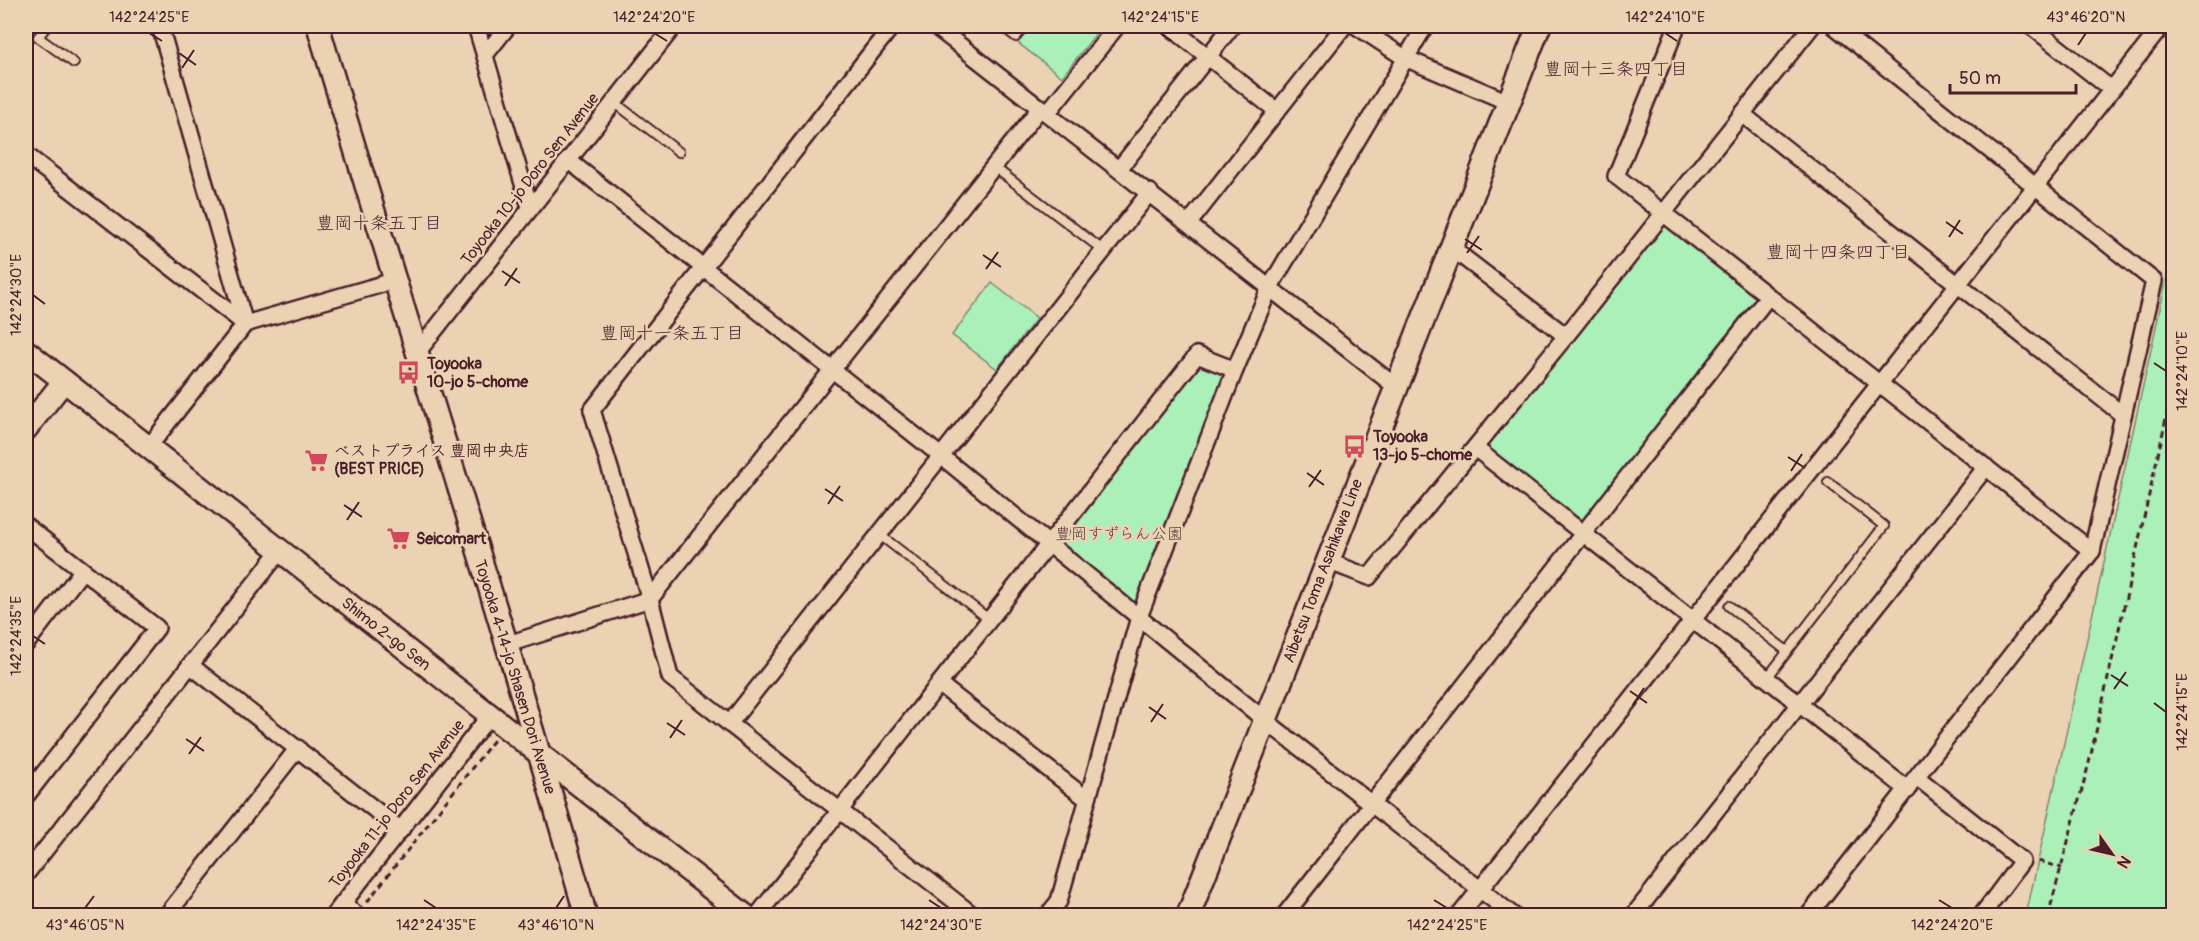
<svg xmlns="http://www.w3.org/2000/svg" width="2199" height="941" font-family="Pangolin,'Klee One',sans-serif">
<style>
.green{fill:#abefb9;stroke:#7a8772;stroke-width:1.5}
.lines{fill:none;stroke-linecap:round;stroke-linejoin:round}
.lane-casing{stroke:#4a1f2b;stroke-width:12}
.street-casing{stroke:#4a1f2b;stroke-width:20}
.secondary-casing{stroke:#4a1f2b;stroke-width:26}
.primary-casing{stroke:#4a1f2b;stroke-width:27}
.path{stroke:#4a1f2b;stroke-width:3;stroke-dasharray:6 4.5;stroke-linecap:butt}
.lane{stroke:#ebd2b3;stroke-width:8}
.street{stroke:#ebd2b3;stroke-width:15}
.secondary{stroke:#ebd2b3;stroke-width:21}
.primary{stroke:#ebd2b3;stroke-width:22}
.ticks{fill:none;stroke:#4a1f2b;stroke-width:2}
.labels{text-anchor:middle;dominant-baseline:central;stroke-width:5;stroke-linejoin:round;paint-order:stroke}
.street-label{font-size:16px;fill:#4a1f2b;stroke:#ebd2b3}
.poi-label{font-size:16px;font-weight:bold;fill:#4a1f2b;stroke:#ebd2b3;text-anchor:start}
.park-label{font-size:16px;fill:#593e40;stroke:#ebd2b3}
.neighbourhood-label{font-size:18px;fill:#4a1f2b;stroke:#ebd2b3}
.neatline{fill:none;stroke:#4a1f2b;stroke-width:2}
.ticks-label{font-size:15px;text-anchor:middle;fill:#4a1f2b}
</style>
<rect width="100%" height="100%" fill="#ebd2b3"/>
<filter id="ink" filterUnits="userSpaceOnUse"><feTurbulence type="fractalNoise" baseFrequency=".0167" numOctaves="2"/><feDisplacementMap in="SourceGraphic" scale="12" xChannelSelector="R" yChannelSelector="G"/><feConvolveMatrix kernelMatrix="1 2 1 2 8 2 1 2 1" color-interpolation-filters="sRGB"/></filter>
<g filter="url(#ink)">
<g class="green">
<path d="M996,26H1102L1062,77Z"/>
<path d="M1663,213L1768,297L1584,534L1475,448Z"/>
<path d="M2173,250V915H2026Z"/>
<path d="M992,283L1037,318L997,369L952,335Z"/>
<path d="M1197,355L1235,370L1139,617L1050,544Z"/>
</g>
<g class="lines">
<defs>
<g id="lane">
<path d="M47,26L38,37L74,63"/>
<path d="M1002,26L1016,37L1025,26"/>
<path d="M614,102L679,152"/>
<path d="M994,167L1104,251"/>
<path d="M880,535L990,620"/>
<path d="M1729,606L1787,651"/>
<path d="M1767,678L1884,526L1828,482"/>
</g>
<g id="street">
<path d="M160,26L245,324"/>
<path d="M476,26L530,207"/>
<path d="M892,26L592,410L650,599L670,677L974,916"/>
<path d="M935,26L1395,386"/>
<path d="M1169,26L1277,111"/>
<path d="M1356,26L1405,58L1508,102"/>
<path d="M1677,26L1616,176L2092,551"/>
<path d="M2031,26L2111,89"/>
<path d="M485,55L508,26"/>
<path d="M1048,112L1117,26"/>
<path d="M1742,114L2123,415"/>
<path d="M26,155L245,324"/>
<path d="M568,160L941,456L1266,721L1514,916"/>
<path d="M1119,169L1232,26"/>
<path d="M1189,223L1344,26"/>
<path d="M1450,247L1566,336"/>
<path d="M416,354L674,26"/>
<path d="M148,448L245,324L393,281"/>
<path d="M1475,448L1908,790"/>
<path d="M26,526L157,628L26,796"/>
<path d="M1327,561L1369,577L1566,336L1812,26"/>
<path d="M26,644L82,571"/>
<path d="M505,645L650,599L1041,107"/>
<path d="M190,665L401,830"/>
<path d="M939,684L1087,799"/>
<path d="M729,724L1150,192"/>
<path d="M1918,778L2022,861L1981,916"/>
<path d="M26,874L280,551"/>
<path d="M343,903L358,916"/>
<path d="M166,916L298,748"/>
<path d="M333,916L490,715"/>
<path d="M757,916L1197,355L1235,370"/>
<path d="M1047,916L1059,901L1139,617L1235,370L1270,287L1425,26"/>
<path d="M1284,916L1768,297"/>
<path d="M1459,916L2162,26"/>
<path d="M1633,916L1986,467"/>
<path d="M1808,916L2092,551L2154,281L1834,26"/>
</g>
<g id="secondary">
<path d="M318,26C406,323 502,617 586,916"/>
<path d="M26,351L746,916"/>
<path d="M26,429L64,381"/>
</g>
<path id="primary" d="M1188,916L1539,26"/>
</defs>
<use href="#lane" class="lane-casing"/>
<use href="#street" class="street-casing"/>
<use href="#secondary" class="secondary-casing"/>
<use href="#primary" class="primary-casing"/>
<g class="path">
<path d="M2038,861L2062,868"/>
<path d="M367,902L494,740"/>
<path d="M2048,916L2089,763L2174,383"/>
</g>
<use href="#lane" class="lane"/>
<use href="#street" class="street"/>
<use href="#secondary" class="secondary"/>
<use href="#primary" class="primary"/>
</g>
</g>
<path class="ticks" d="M149,33L162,41M654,33L667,41M1160,33L1172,41M1665,33L1677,41M2078,45L2086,33M179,53L196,65M182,68L194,50M1946,222L1963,234M1949,237L1960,220M1465,239L1482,250M1467,253L1479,236M983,255L1001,267M986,269L998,252M502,271L520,283M505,286L517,268M33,295L45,304M2154,363L2166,371M1788,457L1805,468M1791,471L1802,454M1307,473L1324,485M1309,487L1321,470M825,489L843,501M828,504L840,486M344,505L362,517M347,520L359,502M33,636L45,644M2111,675L2128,686M2114,689L2126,672M1630,691L1647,703M2154,703L2166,712M1633,705L1644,688M1149,707L1166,719M1151,722L1163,704M667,723L685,735M670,738L682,720M186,739L204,751M189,754L201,737M424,900L436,908M929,900L941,908M1434,900L1447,908M1939,900L1952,908M85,908L94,896M556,908L564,896"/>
<defs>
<symbol id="bus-bare" viewBox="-9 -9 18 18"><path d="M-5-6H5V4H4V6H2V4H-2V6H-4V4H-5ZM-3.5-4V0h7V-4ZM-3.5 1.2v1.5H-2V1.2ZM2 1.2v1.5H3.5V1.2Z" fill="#d1495b" stroke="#ebd2b3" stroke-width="2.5" paint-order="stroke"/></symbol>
<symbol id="supermarket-bare" viewBox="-9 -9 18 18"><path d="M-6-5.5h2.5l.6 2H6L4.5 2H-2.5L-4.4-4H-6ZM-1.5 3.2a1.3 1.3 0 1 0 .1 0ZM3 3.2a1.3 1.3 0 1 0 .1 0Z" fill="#d1495b" stroke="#ebd2b3" stroke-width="2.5" paint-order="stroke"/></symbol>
</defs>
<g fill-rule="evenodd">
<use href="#bus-bare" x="392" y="356" width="33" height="33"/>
<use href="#bus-bare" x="1338" y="430" width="33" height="33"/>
<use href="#supermarket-bare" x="300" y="444" width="33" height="33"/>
<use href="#supermarket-bare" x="382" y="522" width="33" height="33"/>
</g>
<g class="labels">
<g class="street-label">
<text transform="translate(530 179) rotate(-52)">Toyooka 10-jo Doro Sen Avenue</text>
<text transform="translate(1323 571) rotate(-69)">Aibetsu Toma Asahikawa Line</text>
<text transform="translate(386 634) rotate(38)">Shimo 2-go Sen</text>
<text transform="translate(515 677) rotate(73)">Toyooka 4-14-jo Shasen Dori Avenue</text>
<text transform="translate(397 804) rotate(-52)">Toyooka 11-jo Doro Sen Avenue</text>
</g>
<g class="poi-label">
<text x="427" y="364">Toyooka<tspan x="427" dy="18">10-jo 5-chome</tspan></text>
<text x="1373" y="437">Toyooka<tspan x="1373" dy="18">13-jo 5-chome</tspan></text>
<text x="334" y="451">ベストプライス 豊岡中央店<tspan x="334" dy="18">(BEST PRICE)</tspan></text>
<text x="416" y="539">Seicomart</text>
</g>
<g class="park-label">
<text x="1119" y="534">豊岡すずらん公園</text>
</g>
<g class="neighbourhood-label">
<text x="1616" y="69">豊岡十三条四丁目</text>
<text x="379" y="223">豊岡十条五丁目</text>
<text x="1838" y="252">豊岡十四条四丁目</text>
<text x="672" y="333">豊岡十一条五丁目</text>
</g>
</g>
<rect width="2199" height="941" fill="none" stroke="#ebd2b3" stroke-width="66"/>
<g transform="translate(2112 854) rotate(124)" stroke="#ebd2b3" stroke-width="4.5" paint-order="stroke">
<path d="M0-4.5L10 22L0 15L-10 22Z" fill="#4a1f2b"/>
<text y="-9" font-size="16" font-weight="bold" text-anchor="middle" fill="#4a1f2b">N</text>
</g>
<path d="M1950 84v9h126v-9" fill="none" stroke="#4a1f2b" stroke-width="3"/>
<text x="1959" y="84" font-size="18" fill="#4a1f2b" stroke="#ebd2b3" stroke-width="4.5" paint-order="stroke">50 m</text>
<rect x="33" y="33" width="2133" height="875" class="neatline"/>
<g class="ticks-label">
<text x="149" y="22">142°24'25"E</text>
<text x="654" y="22">142°24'20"E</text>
<text x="1160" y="22">142°24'15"E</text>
<text x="1665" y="22">142°24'10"E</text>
<text x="2086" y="22">43°46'20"N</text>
<text transform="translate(16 295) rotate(-90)" y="5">142°24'30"E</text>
<text transform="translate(2182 371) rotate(-90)" y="5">142°24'10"E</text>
<text transform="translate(16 636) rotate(-90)" y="5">142°24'35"E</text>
<text transform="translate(2182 712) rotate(-90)" y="5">142°24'15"E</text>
<text x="85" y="930">43°46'05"N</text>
<text x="436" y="930">142°24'35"E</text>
<text x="556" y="930">43°46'10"N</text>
<text x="941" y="930">142°24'30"E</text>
<text x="1447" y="930">142°24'25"E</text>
<text x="1952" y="930">142°24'20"E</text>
</g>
</svg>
